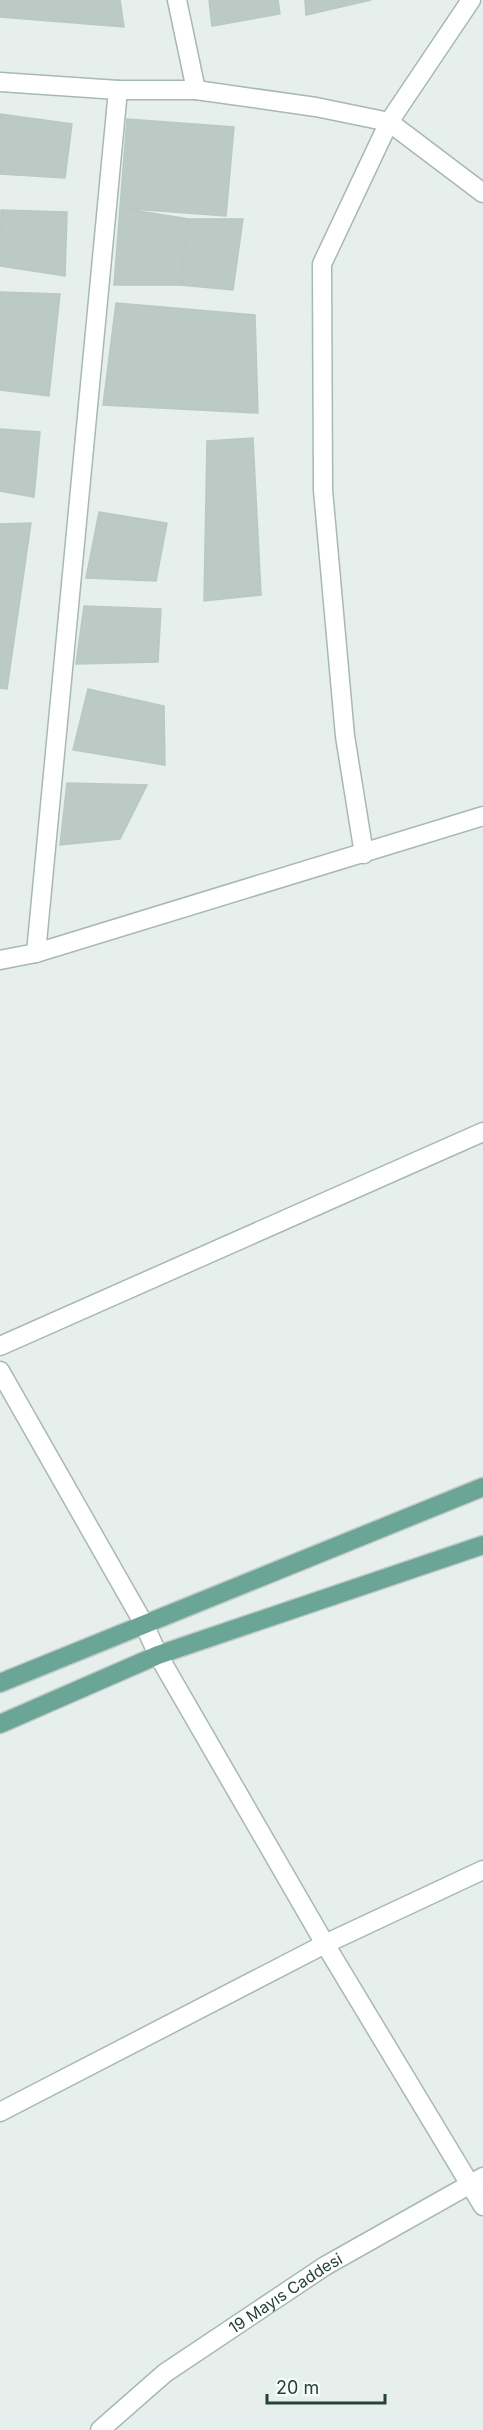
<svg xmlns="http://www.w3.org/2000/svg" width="483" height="2430" font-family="Inter,sans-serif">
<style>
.building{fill:#bbcac4;stroke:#b8c9c2;stroke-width:1.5}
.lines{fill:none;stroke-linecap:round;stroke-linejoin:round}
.minor-casing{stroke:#a8b8b2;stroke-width:21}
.major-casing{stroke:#c2cac8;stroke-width:21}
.minor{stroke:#fff;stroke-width:18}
.major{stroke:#6aa596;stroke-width:18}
.labels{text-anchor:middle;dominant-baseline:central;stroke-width:6;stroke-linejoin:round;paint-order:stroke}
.street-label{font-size:16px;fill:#24423a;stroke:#f7fbf9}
</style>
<rect width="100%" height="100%" fill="#e6efeb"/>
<g class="building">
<path d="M0,0H120L124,27L0,17Z"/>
<path d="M209,0H278L280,14L212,26Z"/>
<path d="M305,0H371L306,15Z"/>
<path d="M0,114L72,124L65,178L0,174Z"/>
<path d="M127,119L234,127L226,216L120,208Z"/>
<path d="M120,208L188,219L181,285H114Z"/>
<path d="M1,210L67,212L65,276L0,266Z"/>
<path d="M188,219H243L233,290L181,285Z"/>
<path d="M0,292L60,294L49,396L0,390Z"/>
<path d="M116,303L255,315L258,413L103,405Z"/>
<path d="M0,429L40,432L34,497L0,491Z"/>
<path d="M253,438L261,595L204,601L207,441Z"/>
<path d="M99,512L167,523L156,581L86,578Z"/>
<path d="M31,523L7,689L0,688V524Z"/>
<path d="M84,606L161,609L158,662L76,664Z"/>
<path d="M88,689L164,706L165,765L73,750Z"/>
<path d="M67,783L147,785L120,839L60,845Z"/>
</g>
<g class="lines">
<defs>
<g id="minor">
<path d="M177,0L196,90"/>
<path d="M0,82L118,90H196L316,107L389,122L483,193"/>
<path d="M364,854L345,736L323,490L322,264L389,122L471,0"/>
<path d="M36,953L118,90"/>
<path d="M0,960L36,953L483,816"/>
<path d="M0,1346L483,1132"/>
<path d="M0,1371L144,1624L158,1655L325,1944L483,2206"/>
<path d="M0,2112L325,1944L483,1870"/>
<path id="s1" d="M100,2430L165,2373L325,2266L483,2177"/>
</g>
<g id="major">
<path d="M0,1683L483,1487"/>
<path d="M0,1724L158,1655L483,1545"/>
</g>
</defs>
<use href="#minor" class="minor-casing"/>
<use href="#major" class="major-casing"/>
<use href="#minor" class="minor"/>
<use href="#major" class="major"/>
</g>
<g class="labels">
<g class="street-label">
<text stroke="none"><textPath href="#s1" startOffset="231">19 Mayıs Caddesi</textPath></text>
</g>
</g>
<path d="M267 2394v9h118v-9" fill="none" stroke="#24423a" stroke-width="3"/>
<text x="276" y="2394" font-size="18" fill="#24423a" stroke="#f7fbf9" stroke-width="4.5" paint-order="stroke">20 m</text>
</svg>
